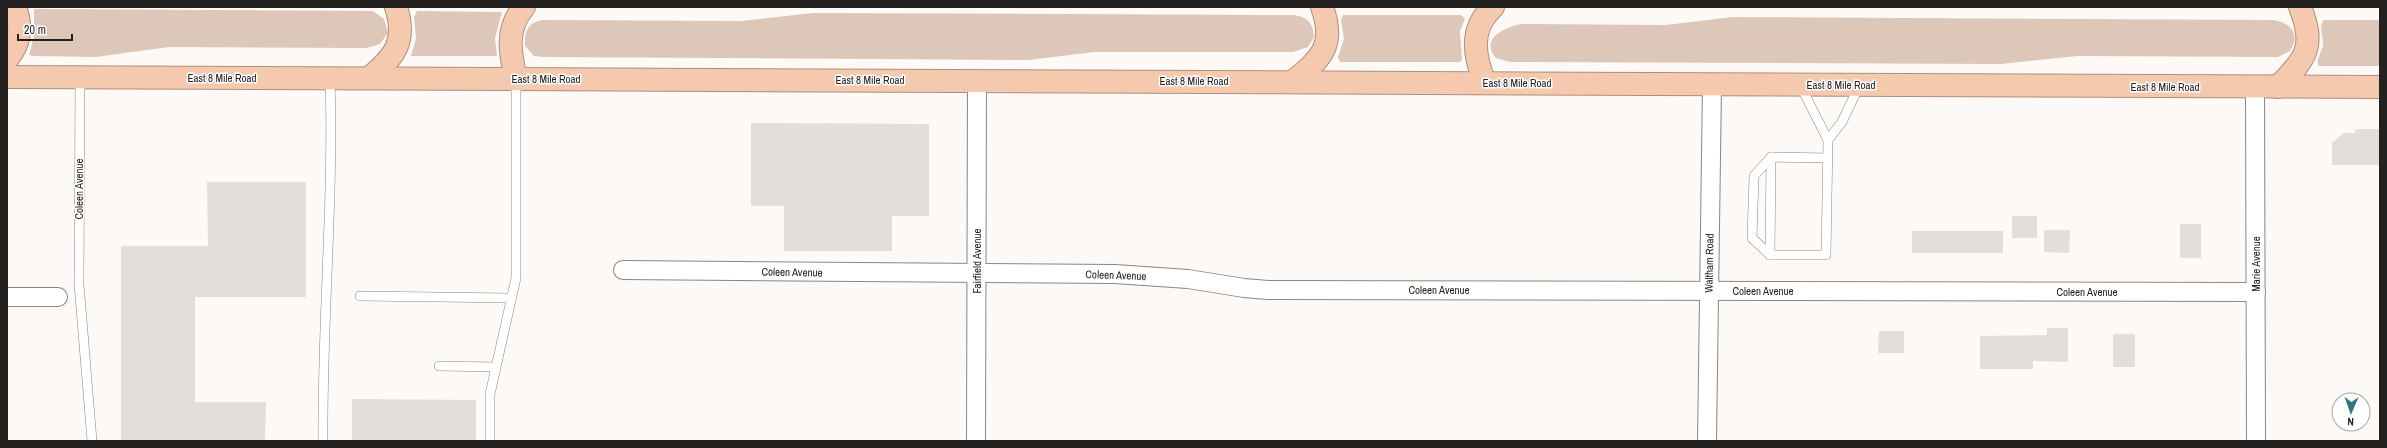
<svg xmlns="http://www.w3.org/2000/svg" width="2387" height="448" font-family="'Archivo Narrow',sans-serif">
<style>
.green{fill:#ddc7b9}
.building{fill:#e1dedb}
.lines{fill:none;stroke-linecap:round;stroke-linejoin:round}
.lane-casing{stroke:#898683;stroke-width:10}
.street-casing{stroke:#898683;stroke-width:20}
.highway-casing{stroke:#ac8f7c;stroke-width:24}
.lane{stroke:#fff;stroke-width:9}
.street{stroke:#fff;stroke-width:18}
.highway{stroke:#f5c9ad;stroke-width:22}
.labels{text-anchor:middle;dominant-baseline:central;stroke-width:3;stroke-linejoin:round;paint-order:stroke}
.street-label{font-size:11px;fill:#232221;stroke:#fff}
</style>
<rect width="100%" height="100%" fill="#fdf9f6"/>
<g class="green">
<path d="M34,9L373,11L384,19L388,33L380,44L367,48L169,47L96,57L33,56L29,55L34,36Z"/>
<path d="M417,11L502,12L495,38L497,56H411L416,38L414,17Z"/>
<path d="M813,13L1294,15C1307,17 1313,22 1314,37L1308,47L1293,52H1094L1029,60L542,57L534,56L525,46C524,31 528,23 542,20L742,21Z"/>
<path d="M1343,15H1461L1465,19L1460,31L1462,60L1460,62H1340L1338,57L1344,39L1341,20Z"/>
<path d="M1732,17L2274,20C2291,23 2301,34 2290,51L2278,57L2077,56L2001,64L1510,62L1496,58C1479,39 1505,27 1521,24L1666,25Z"/>
<path d="M2324,20H2380V66H2319C2315,61 2322,51 2323,45C2324,37 2318,25 2324,20Z"/>
</g>
<g class="building">
<path d="M751,123L929,124V216H892V251H784V206H751Z"/>
<path d="M2355,129H2380V165H2332V143L2344,133H2355Z"/>
<path d="M207,182H306V297H195V402H266L265,441H121V246H208Z"/>
<rect x="2012" y="216" width="25" height="22"/>
<rect x="2180" y="224" width="21" height="34"/>
<path d="M2044,230H2070L2069,253L2044,252Z"/>
<rect x="1912" y="231" width="91" height="22"/>
<path d="M2047,328H2068V362L2033,361V369H1980V336L2047,335Z"/>
<path d="M1879,331H1904V353H1878Z"/>
<rect x="2113" y="334" width="22" height="33"/>
<path d="M352,399L476,400V441H352Z"/>
</g>
<g class="lines">
<defs>
<g id="lane">
<path d="M80,77L79,284L92,441"/>
<path d="M1800,85L1828,140L1826,255H1770L1771,157L1827,158"/>
<path d="M1828,140L1842,122L1859,86"/>
<path d="M1770,255L1752,238L1754,176L1771,157"/>
<path d="M360,296L511,298"/>
<path d="M439,366L496,367"/>
<path d="M323,441C322,320 334,199 330,79"/>
<path d="M490,441V394L516,278V79"/>
</g>
<g id="street">
<path d="M2255,87L2256,441"/>
<path d="M623,270L1115,274L1188,279L1244,288L1268,290L2256,292"/>
<path d="M7,297H58"/>
<path d="M976,441L977,81"/>
<path d="M1707,441L1712,85"/>
</g>
<g id="highway">
<path d="M7,59C21,43 22,26 15,7"/>
<path d="M7,77L2380,87"/>
<path d="M369,78C395,57 407,41 396,7"/>
<path d="M516,79C510,53 505,29 524,7"/>
<path d="M1294,81C1321,58 1336,46 1322,7"/>
<path d="M1485,83C1474,56 1469,29 1493,7"/>
<path d="M2278,87C2306,58 2316,47 2300,7"/>
</g>
</defs>
<use href="#lane" class="lane-casing"/>
<use href="#street" class="street-casing"/>
<use href="#highway" class="highway-casing"/>
<use href="#lane" class="lane"/>
<use href="#street" class="street"/>
<use href="#highway" class="highway"/>
</g>
<g class="labels">
<g class="street-label">
<text x="222" y="78">East 8 Mile Road</text>
<text x="546" y="79">East 8 Mile Road</text>
<text x="870" y="80">East 8 Mile Road</text>
<text x="1194" y="81">East 8 Mile Road</text>
<text x="1517" y="83">East 8 Mile Road</text>
<text x="1841" y="85">East 8 Mile Road</text>
<text x="2165" y="87">East 8 Mile Road</text>
<text transform="translate(79 189) rotate(-90)">Coleen Avenue</text>
<text transform="translate(977 261) rotate(-90)">Fairfield Avenue</text>
<text transform="translate(1709 263) rotate(-89)">Waltham Road</text>
<text transform="translate(2256 264) rotate(-90)">Marie Avenue</text>
<text transform="translate(792 272) rotate(1)">Coleen Avenue</text>
<text transform="translate(1116 275) rotate(2)">Coleen Avenue</text>
<text x="1439" y="290">Coleen Avenue</text>
<text x="1763" y="291">Coleen Avenue</text>
<text x="2087" y="292">Coleen Avenue</text>
</g>
</g>
<rect width="2387" height="448" fill="none" stroke="#232221" stroke-width="16"/>
<g transform="translate(2351 412) rotate(182)"><circle r="19" fill="#ffffff" stroke="#a7a7a6"/>
<path d="M0-3L7 15L0 10L-7 15Z" fill="#2f777f"/>
<text y="-6" font-size="11" font-weight="bold" text-anchor="middle" fill="#232221">N</text>
</g>
<path d="M18 34v6h54v-6" fill="none" stroke="#232221" stroke-width="2"/>
<text x="24" y="34" font-size="12" fill="#232221" stroke="#ffffff" stroke-width="3" paint-order="stroke">20 m</text>
</svg>
